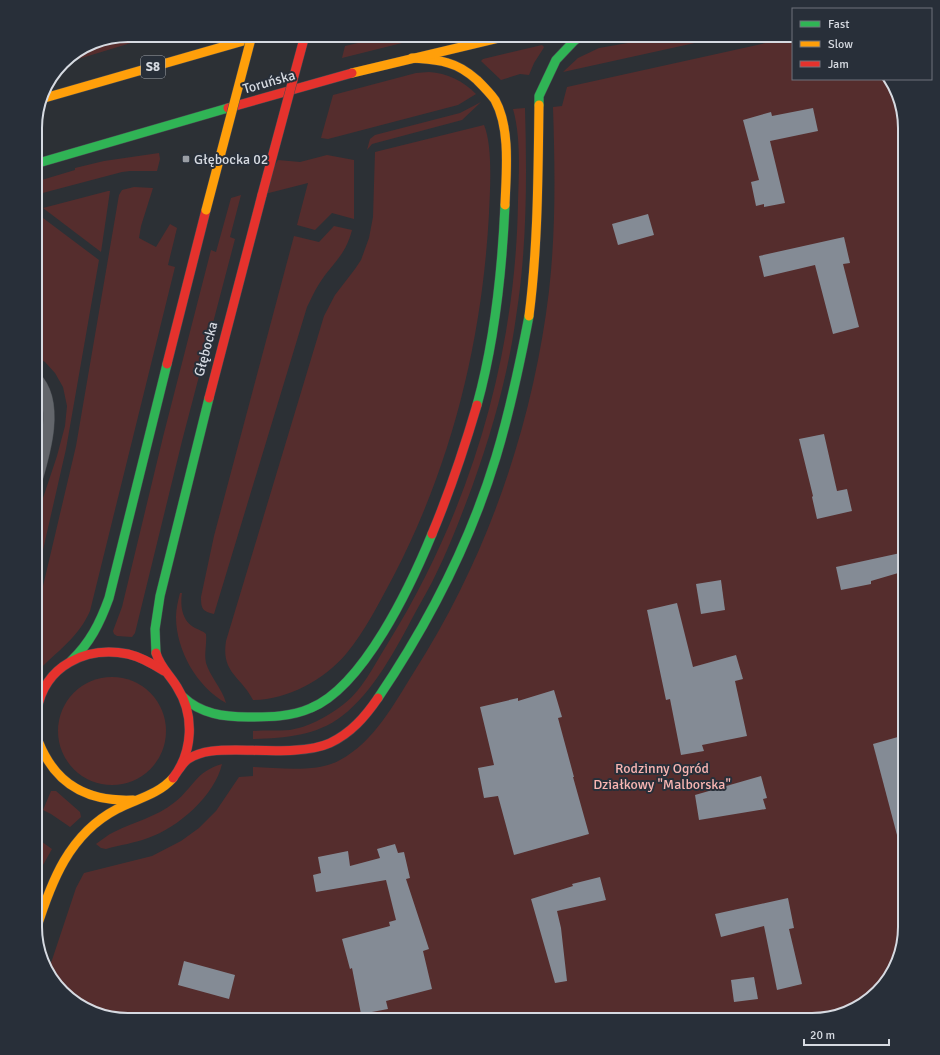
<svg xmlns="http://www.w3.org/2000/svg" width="940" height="1055" font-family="Signika,sans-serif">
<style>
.green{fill:#552d2d}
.building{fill:#848b95}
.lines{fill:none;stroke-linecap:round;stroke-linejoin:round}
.lane-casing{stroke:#474b50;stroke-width:12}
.fast-casing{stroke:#474b50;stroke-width:10}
.slow-casing{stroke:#474b50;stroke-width:10}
.jam-casing{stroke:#474b50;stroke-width:10}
.lane{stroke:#63666b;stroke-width:11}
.fast{stroke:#30b455;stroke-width:9}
.slow{stroke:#ff9f0a;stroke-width:9}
.jam{stroke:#e5322d;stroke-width:9}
.slow-bridge-casing{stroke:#474b50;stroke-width:10;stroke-linecap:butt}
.jam-bridge-casing{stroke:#474b50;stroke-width:10;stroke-linecap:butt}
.slow-bridge{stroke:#ff9f0a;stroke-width:9}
.jam-bridge{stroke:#e5322d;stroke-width:9}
.poi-dot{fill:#9a9ea5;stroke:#282f39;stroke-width:1.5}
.labels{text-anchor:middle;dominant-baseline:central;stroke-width:4;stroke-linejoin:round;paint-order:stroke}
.shield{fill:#282f39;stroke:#a2a7af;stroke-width:1}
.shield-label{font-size:13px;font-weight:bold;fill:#d6dae1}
.street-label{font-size:14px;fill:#d6dae1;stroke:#282f39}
.poi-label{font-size:14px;fill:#d6dae1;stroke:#282f39;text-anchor:start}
.park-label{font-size:14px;fill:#f8b5b2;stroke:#282f39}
.rim{fill:none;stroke:#d6dae1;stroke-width:2}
</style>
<rect width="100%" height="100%" fill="#2c3035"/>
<g class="green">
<path d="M128,35H157L62,64C78,43 104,40 128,35Z"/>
<path d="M392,35H434L342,58L345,46Z"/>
<path d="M674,35H731L563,72L578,58L599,48Z"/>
<path d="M793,37V79H888L905,127V928L895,969L869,1001L813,1020H127L86,1010L54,984L49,969L76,888L84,873L152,856L181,841L199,828L216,811L239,777L253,776V767C279,768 318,773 340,760C374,742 394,704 414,672C487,558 533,425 549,291C556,229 555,168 553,107L562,106L567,87Z"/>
<path d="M542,45L544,47L543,49L534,63L529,75L520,74L501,80L481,61L483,59Z"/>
<path d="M429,72C447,73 463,81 476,94L458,105L328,139L321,138L333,95L416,73Z"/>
<path d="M481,102L462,120L372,144L367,150L370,139L375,135L460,113Z"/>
<path d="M525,108C527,178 527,248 516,317C508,375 492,432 472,487C461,516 450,546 436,574C430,587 422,600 415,613C397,647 373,693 342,716C316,736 285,738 253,739V731C265,730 278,731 290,730C308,727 325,718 340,707C362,692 374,665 388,643C470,511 516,356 518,201C519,172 521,137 513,109Z"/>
<path d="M484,125C493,146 490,190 489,214C482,341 452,464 393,577C379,603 365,631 346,654C324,680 287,700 253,700C241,676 221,673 226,641L324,316L335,295L355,269L361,260L369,238L373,217L375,152Z"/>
<path d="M159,153L160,159L157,171H130L122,172L35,195V182L75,170V168L104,161Z"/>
<path d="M327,155L354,160V219L332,213L315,230L297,225L308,183L257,196L278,160L300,162Z"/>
<path d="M134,187L153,188L141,226L139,238L156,247L170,224L177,228L168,265L175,267L90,611C79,636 60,649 41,668L35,669V620L76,446L119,195L122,190Z"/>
<path d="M110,191L101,252L43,208L108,191Z"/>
<path d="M241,195L230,237L235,239L182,441L135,633L132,637L117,636L114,634L113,631L122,607L163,437L211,250L216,252L231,198Z"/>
<path d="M35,212L99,260L66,449L35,585V522L57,456L65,426L67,406L63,387L55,373L45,362L35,356Z"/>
<path d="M334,226L352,230C345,257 332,263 319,284C314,292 311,299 307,307L214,614C203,611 201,610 201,597L214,536L294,236L319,242Z"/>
<path d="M180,593H182C180,606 182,621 195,628C199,630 203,631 206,634C207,644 204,653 206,663C210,677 222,688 226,703C197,687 176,650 176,617C176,609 178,601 180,593Z"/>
<circle cx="112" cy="731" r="54"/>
<path d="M222,764C215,795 178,828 148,838C135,843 120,845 106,849L101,848L96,844C102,840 107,835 114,832C135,821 155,818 175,802C194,787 195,772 222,764Z"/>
<path d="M51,791H56L80,812L81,817L70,827L51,814L43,810Z"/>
<path d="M35,837L52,849L43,865L35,885Z"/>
</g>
<g class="building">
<path d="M813,108L818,131L770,141L785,203L764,207V204L756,206L751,182L759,180L743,120L771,112L772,116Z"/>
<path d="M648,214L654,235L618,245L612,224Z"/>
<path d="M844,237L850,263L843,264L859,327L833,334L815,265L764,277L759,256Z"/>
<path d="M824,434L837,491L847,489L852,511L817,519L812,497L813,496L799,439Z"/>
<path d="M905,552V571L871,581V584L841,590L836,567Z"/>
<path d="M721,580L725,610L701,614L696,584Z"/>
<path d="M677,603L693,667L736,655L743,679L735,681L747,736L702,745L704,751L681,755L670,699L666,700L647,610Z"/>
<path d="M554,690L562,717L558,718L574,777H573L589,834L514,855L498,796L484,798L478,768L494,765L480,707L518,698V701Z"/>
<path d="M905,735V834L897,835L873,744Z"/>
<path d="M761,776L767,798L763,799L766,809L699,820L695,795Z"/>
<path d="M395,844L398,853L404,852L410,878L406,879L429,949L423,951L432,989L386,1001L388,1009L361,1014L352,968L350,969L342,939L390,926L389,922L396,920L386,880L316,892L313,875L321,873L318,857L348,851L350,866L380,858L377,849Z"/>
<path d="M600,877L606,900L557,911L561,928L567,981L555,983L531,899L573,886L572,884Z"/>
<path d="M788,898L794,928L789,929L802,984L777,990L764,926L721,937L715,914Z"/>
<path d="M184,961L235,975L229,999L178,985Z"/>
<path d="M754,977L758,999L734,1002L731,980Z"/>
</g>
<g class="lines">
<defs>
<path id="lane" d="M35,486C44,456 61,402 35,377"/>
<g id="fast">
<path d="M539,105V96L556,60L574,41L582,35"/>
<path d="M35,164L228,108"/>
<path d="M477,405C495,340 502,272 505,205"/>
<path d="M156,653L155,629L160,596L209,398"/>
<path d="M71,661C90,643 100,623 109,598L167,364"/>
<path d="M183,697C201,714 224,717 248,717C269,717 291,717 311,708C364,686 411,585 432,534"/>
<path d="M378,698C428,624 470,543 496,457C510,411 520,363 529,316"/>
</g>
<g id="slow">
<path d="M412,58C424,59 436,59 448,63C459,66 468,72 477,80C483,86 490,93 495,100C511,129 506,174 505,205"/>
<path d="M352,73L512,35"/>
<path d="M41,99L264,35"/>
<path d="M529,316C538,246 538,175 539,105"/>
<path d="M39,743C56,785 88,802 133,800"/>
<path d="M36,930C51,882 69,834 117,809C136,799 158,795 173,778"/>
</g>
<g id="jam">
<path d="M228,108L352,73"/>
<path d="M167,364L206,210"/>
<path d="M209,398L262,195"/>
<path d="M432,534C450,491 464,449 477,405"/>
<path d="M156,653C160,667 170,675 177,687C195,715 193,752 173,778"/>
<path d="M180,768C182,765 185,761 188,759C202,750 220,750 236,750C262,750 306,754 330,743C351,733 365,717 378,698"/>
<path d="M35,780C38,767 39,754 38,740C37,730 35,720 37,710C45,665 86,646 128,654C141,657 153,664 164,671"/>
</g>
</defs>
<use href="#lane" class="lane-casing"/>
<use href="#fast" class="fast-casing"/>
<use href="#slow" class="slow-casing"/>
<use href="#jam" class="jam-casing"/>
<use href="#lane" class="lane"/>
<use href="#fast" class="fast"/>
<use href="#slow" class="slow"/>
<use href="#jam" class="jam"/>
<defs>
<path id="slow-bridge" d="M206,210L252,35"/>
<path id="jam-bridge" d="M262,195L305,35"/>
</defs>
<use href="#slow-bridge" class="slow-bridge-casing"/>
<use href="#jam-bridge" class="jam-bridge-casing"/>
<use href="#slow-bridge" class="slow-bridge"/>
<use href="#jam-bridge" class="jam-bridge"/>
</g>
<rect class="poi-dot" x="182" y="155" width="8" height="8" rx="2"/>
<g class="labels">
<rect class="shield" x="141" y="56" width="24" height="22" rx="3"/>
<g class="shield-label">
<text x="153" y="67">S8</text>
</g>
<g class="street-label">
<text transform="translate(269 82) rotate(-16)">Toruńska</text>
<text transform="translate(206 349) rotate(-75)">Głębocka</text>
</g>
<g class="poi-label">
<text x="194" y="159">Głębocka 02</text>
</g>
<g class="park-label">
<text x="662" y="768">Rodzinny Ogród<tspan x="662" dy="16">Działkowy "Malborska"</tspan></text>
</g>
</g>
<path d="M0 0H940V1055H0ZM128 42H812A86 86 0 0 1 898 128V927A86 86 0 0 1 812 1013H128A86 86 0 0 1 42 927V128A86 86 0 0 1 128 42Z" fill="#282f39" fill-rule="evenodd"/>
<path class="rim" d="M128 42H812A86 86 0 0 1 898 128V927A86 86 0 0 1 812 1013H128A86 86 0 0 1 42 927V128A86 86 0 0 1 128 42Z"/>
<rect x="792" y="8" width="140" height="72" fill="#282f39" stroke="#6e737c"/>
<rect x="800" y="21" width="20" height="6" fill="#30b455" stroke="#6e737c"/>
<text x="828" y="28" font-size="12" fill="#d6dae1">Fast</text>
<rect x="800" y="41" width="20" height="6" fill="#ff9f0a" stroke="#6e737c"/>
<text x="828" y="48" font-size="12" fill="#d6dae1">Slow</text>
<rect x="800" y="61" width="20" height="6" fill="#e5322d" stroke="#6e737c"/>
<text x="828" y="68" font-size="12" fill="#d6dae1">Jam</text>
<path d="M804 1039v6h85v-6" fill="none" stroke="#d6dae1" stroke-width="2"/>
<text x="810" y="1039" font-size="12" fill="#d6dae1" stroke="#282f39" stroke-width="3" paint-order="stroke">20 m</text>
</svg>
